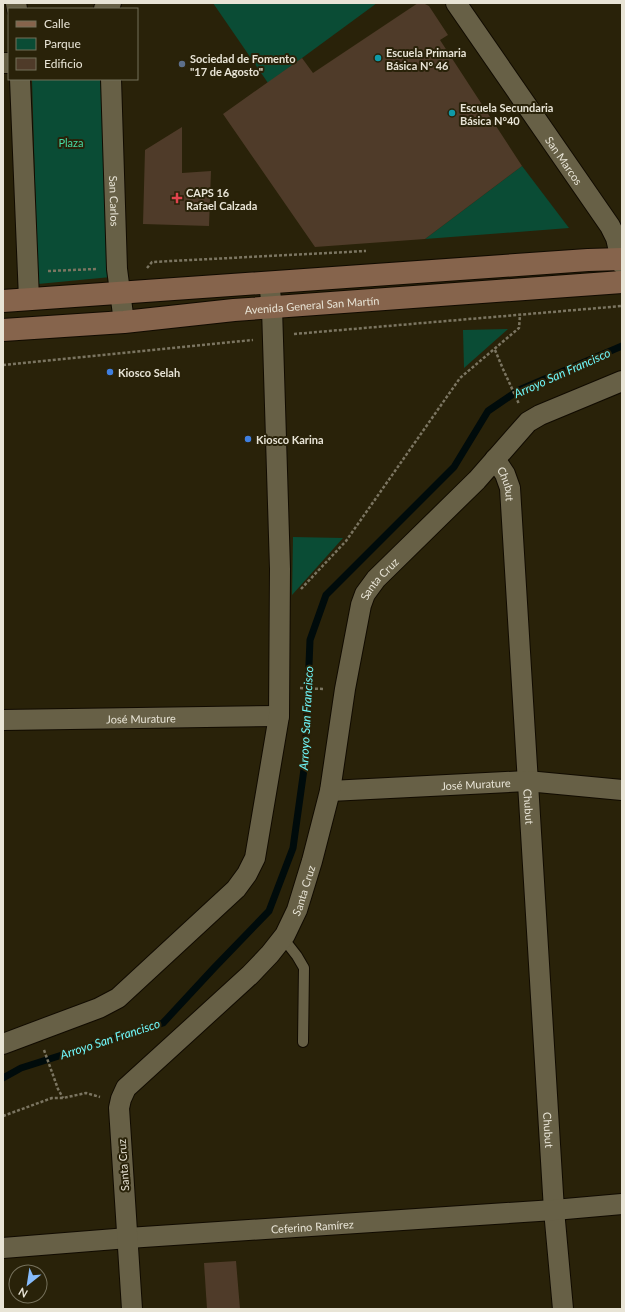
<svg xmlns="http://www.w3.org/2000/svg" width="625" height="1312" font-family="Lato,sans-serif">
<style>
.green{fill:#0a4c35}
.lines{fill:none;stroke-linecap:round;stroke-linejoin:round}
.stream{stroke:#000b0b;stroke-width:7}
.building{fill:#4f3b29}
.lane-casing{stroke:#110b00;stroke-width:12}
.street-casing{stroke:#110b00;stroke-width:22}
.secondary-casing{stroke:#110b00;stroke-width:24}
.path{stroke:#7b7561;stroke-width:2.5;stroke-dasharray:3 2;stroke-linecap:butt}
.lane{stroke:#676046;stroke-width:10}
.street{stroke:#676046;stroke-width:20}
.secondary{stroke:#86644c;stroke-width:22}
.culture-dot{fill:#0f9aa8;stroke:#292209;stroke-width:1.5}
.service-dot{fill:#5c6f8a;stroke:#292209;stroke-width:1.5}
.health-dot{fill:#e0444e;stroke:#292209;stroke-width:1.5}
.shop-dot{fill:#3f7fe0;stroke:#292209;stroke-width:1.5}
.labels{text-anchor:middle;dominant-baseline:central;stroke-width:4;stroke-linejoin:round;paint-order:stroke}
.poi-label{font-size:11px;font-weight:bold;fill:#e8e4d6;stroke:#292209;text-anchor:start}
.park-label{font-size:11px;fill:#46dba4;stroke:#292209}
.street-label{font-size:11px;fill:#e8e4d6;stroke:#292209}
.water-label{font-size:12px;font-style:italic;fill:#6ff8fa;stroke:#292209}
</style>
<rect width="100%" height="100%" fill="#292209"/>
<g class="green">
<path d="M213,3H377L268,83Z"/>
<path d="M32,79H106L111,277L38,284Z"/>
<path d="M522,166L569,228L425,239Z"/>
<path d="M508,329L464,368L463,330Z"/>
<path d="M293,537L343,538L292,595Z"/>
</g>
<g class="lines">
<path class="stream" d="M3,1078L21,1068L163,1023L214,968L269,911L293,848L305,762L310,640L326,595L454,467L488,411L519,390L622,346"/>
</g>
<g class="building">
<path d="M418,3H423L429,6L448,35L440,40L522,166L425,239L315,247L223,114L302,58L313,73Z"/>
<path d="M182,127V173L211,171L209,226L143,224L145,150Z"/>
<path d="M236,1261L240,1309H207L204,1263Z"/>
</g>
<g class="lines">
<defs>
<path id="lane" d="M283,938L297,956L304,968L303,1042"/>
<g id="street">
<path d="M16,3L17,9"/>
<path id="s1" d="M456,3L610,226L616,238L622,264"/>
<path d="M104,9L111,3"/>
<path d="M3,63H9"/>
<path d="M20,79L29,299"/>
<path id="s2" d="M111,79L117,269L124,322"/>
<path id="s3" d="M495,459L505,474L510,488L554,1210L563,1309"/>
<path id="s4" d="M3,720L279,716"/>
<path id="s5" d="M330,791L527,781L622,790"/>
<path d="M3,1044L99,1008L118,998L236,889L247,874L255,858L279,716L280,569L272,308L269,282"/>
<path id="s6" d="M3,1248L128,1238L554,1210L622,1204"/>
<path id="s7" d="M132,1309L119,1108L121,1099L126,1088L250,975L270,954L285,935L297,910L312,861L330,791L345,689L361,605L365,594L376,579L477,480L528,422L540,415L622,381"/>
</g>
<g id="secondary">
<path d="M3,301L588,260L622,259"/>
<path id="s8" d="M3,330L124,322L234,310L622,282"/>
</g>
</defs>
<use href="#lane" class="lane-casing"/>
<use href="#street" class="street-casing"/>
<use href="#secondary" class="secondary-casing"/>
<g class="path">
<path d="M147,268L152,262L366,251"/>
<path d="M48,271L97,269"/>
<path d="M294,334L622,306"/>
<path d="M495,350L503,369L519,404"/>
<path d="M3,365L253,340"/>
<path d="M301,589L346,541L460,378L519,328L520,315"/>
<path d="M300,688L323,689"/>
<path d="M44,1050L58,1089L63,1098"/>
<path d="M3,1116L52,1098H63L86,1093L100,1097"/>
</g>
<use href="#lane" class="lane"/>
<use href="#street" class="street"/>
<use href="#secondary" class="secondary"/>
</g>
<g class="culture-dot">
<circle cx="378" cy="58" r="4"/>
<circle cx="452" cy="113" r="4"/>
</g>
<circle class="service-dot" cx="182" cy="64" r="4"/>
<path class="health-dot" d="M175 192h4v4h4v4h-4v4h-4v-4h-4v-4h4z"/>
<g class="shop-dot">
<circle cx="110" cy="372" r="4"/>
<circle cx="248" cy="439" r="4"/>
</g>
<g class="labels">
<g class="poi-label">
<text x="386" y="52">Escuela Primaria<tspan x="386" dy="13">Básica N° 46</tspan></text>
<text x="190" y="58">Sociedad de Fomento<tspan x="190" dy="13">"17 de Agosto"</tspan></text>
<text x="460" y="107">Escuela Secundaria<tspan x="460" dy="13">Básica N°40</tspan></text>
<text x="186" y="192">CAPS 16<tspan x="186" dy="13">Rafael Calzada</tspan></text>
<text x="118" y="372">Kiosco Selah</text>
<text x="256" y="439">Kiosco Karina</text>
</g>
<g class="park-label">
<text x="71" y="142">Plaza</text>
</g>
<g class="street-label">
<text stroke="none"><textPath href="#s1" startOffset="191">San Marcos</textPath></text>
<text stroke="none"><textPath href="#s2" startOffset="122">San Carlos</textPath></text>
<text stroke="none"><textPath href="#s8" startOffset="310">Avenida General San Martín</textPath></text>
<text stroke="none"><textPath href="#s3" startOffset="28">Chubut</textPath></text>
<text stroke="none"><textPath href="#s7" startOffset="816">Santa Cruz</textPath></text>
<text stroke="none"><textPath href="#s4" startOffset="138">José Murature</textPath></text>
<text stroke="none"><textPath href="#s5" startOffset="146">José Murature</textPath></text>
<text stroke="none"><textPath href="#s3" startOffset="352">Chubut</textPath></text>
<text stroke="none"><textPath href="#s7" startOffset="492">Santa Cruz</textPath></text>
<text stroke="none"><textPath href="#s3" startOffset="676">Chubut</textPath></text>
<text transform="translate(123 1165) rotate(-94)">Santa Cruz</text>
<text stroke="none"><textPath href="#s6" startOffset="310">Ceferino Ramírez</textPath></text>
</g>
<g class="water-label">
<text transform="translate(562 373) rotate(-24)">Arroyo San Francisco</text>
<text transform="translate(306 718) rotate(-87)">Arroyo San Francisco</text>
<text transform="translate(110 1039) rotate(-18)">Arroyo San Francisco</text>
</g>
</g>
<rect width="625" height="1312" fill="none" stroke="#e8e4d6" stroke-width="8"/>
<rect x="8" y="8" width="130" height="72" fill="#292209" stroke="#75705b"/>
<rect x="16" y="21" width="20" height="6" fill="#86644c" stroke="#75705b"/>
<text x="44" y="28" font-size="12" fill="#e8e4d6">Calle</text>
<rect x="16" y="38" width="20" height="12" fill="#0a4c35" stroke="#75705b"/>
<text x="44" y="48" font-size="12" fill="#e8e4d6">Parque</text>
<rect x="16" y="58" width="20" height="12" fill="#4f3b29" stroke="#75705b"/>
<text x="44" y="68" font-size="12" fill="#e8e4d6">Edificio</text>
<g transform="translate(28 1284) rotate(210)"><circle r="19" fill="#292209" stroke="#75705b"/>
<path d="M0-3L7 15L0 10L-7 15Z" fill="#86bbfb"/>
<text y="-6" font-size="11" font-weight="bold" text-anchor="middle" fill="#e8e4d6">N</text>
</g>
</svg>
